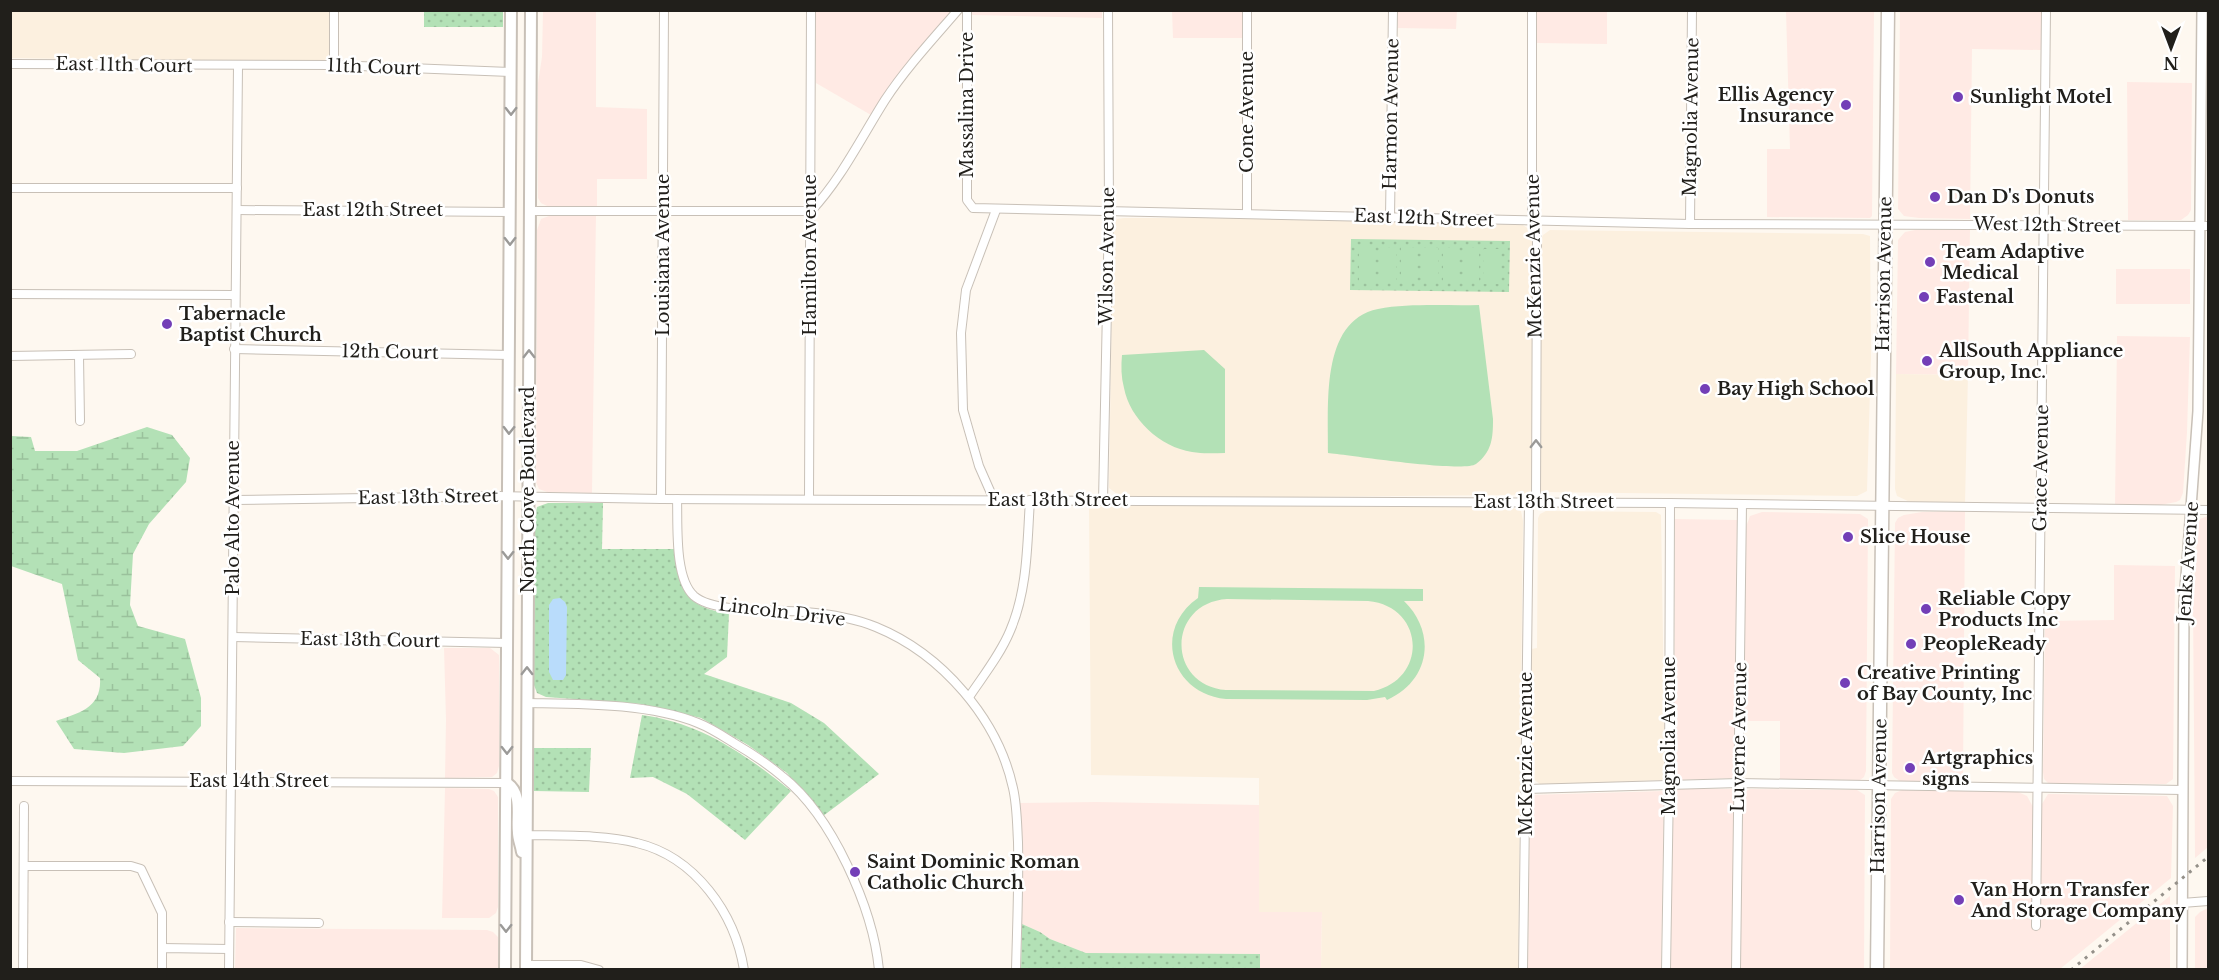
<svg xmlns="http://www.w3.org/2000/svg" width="2219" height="980" font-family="'Libre Baskerville',serif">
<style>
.commercial{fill:#ffeae4}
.built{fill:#fcf0df}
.grass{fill:url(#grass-dots)}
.wetland{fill:url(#wetland-marsh)}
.garden{fill:#b3e1b6;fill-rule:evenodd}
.water{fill:#b9dcfb}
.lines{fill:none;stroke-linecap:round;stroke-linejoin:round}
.minor-casing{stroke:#c8c0b7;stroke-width:10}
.tertiary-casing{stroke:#c8c0b7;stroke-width:12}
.secondary-casing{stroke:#c8c0b7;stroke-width:14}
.primary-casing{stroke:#c8c0b7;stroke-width:15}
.minor{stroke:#fff;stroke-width:8}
.tertiary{stroke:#fff;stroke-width:9}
.secondary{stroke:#fff;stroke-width:10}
.primary{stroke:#fff;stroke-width:12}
.rail{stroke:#949089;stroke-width:3;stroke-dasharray:3 6;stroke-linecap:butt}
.oneway{stroke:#9b9a98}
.poi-dot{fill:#733fb7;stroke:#fff;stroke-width:2}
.labels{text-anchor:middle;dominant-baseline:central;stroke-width:5;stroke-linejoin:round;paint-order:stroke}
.street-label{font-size:18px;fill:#211f1b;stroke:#fff}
.poi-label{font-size:18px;font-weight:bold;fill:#211f1b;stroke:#fff;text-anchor:start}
</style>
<defs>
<pattern id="grass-dots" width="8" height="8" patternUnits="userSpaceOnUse" patternTransform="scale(1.5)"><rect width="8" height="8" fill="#b3e1b6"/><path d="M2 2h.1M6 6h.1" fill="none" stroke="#9ac19c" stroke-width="1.8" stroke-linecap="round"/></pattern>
<pattern id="wetland-marsh" width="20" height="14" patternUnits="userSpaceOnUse" patternTransform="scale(1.5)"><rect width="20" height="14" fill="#b3e1b6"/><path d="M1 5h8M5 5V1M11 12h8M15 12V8" fill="none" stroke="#9ac19c"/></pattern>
</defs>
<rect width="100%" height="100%" fill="#fef8f0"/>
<g class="commercial">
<path d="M543,11H596V107L647,109V179H597V206H547L541,203L538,198V83L542,57Z"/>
<path d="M816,11H952L886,93L871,115L816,83Z"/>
<path d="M972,11H1102V18L972,15Z"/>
<path d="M1172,11H1242V38H1173Z"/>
<path d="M1398,11H1457L1456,29L1398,28Z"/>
<path d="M1536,11H1607V44L1537,43Z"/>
<path d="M1786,11H1874L1872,216L1870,218L1767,217V149H1790Z"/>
<path d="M1900,11H2041V50L1972,49L1970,219L1919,218L1904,216L1898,209Z"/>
<path d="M2127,82L2192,83L2191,210L2188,215L2181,220H2128Z"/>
<path d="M549,216H596L592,493L547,492L539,489L536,482L537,230L541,219Z"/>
<path d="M1915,230H1970L1968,375L1896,374L1898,240L1905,232Z"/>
<rect x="2116" y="269" width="74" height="35"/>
<path d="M2117,336L2190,337L2187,432L2183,493L2180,500L2176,502L2160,505H2115Z"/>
<path d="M1965,511L1963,782L1900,781L1894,777L1892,773L1895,523L1898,518L1904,515L1922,512Z"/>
<path d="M1762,512L1860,514L1868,519L1866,771L1864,777L1860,780L1780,779V721H1743L1746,527L1750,516Z"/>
<path d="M2208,516V847L2195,858L2193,605L2198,525L2200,519Z"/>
<path d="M1675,519L1737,520L1734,778L1674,780Z"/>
<path d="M2114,565L2175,566L2173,779L2166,784L2048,783L2044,779L2043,772L2045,621L2114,620Z"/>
<path d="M444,648H490L499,655V766L497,773L492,777L445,778L446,720Z"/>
<path d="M445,788L489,789L494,791L498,797V907L496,913L489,918H442Z"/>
<path d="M1681,789H1734L1732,969L1671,970L1672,798L1677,790Z"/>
<path d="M1750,789L1857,790L1865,795L1864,969H1740L1742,793Z"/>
<path d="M1902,790L2018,792L2027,796L2033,807L2032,923H2040L2042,804L2048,794L2167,796L2173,806L2171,878L2060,969L1890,970L1891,799L1895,793Z"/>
<path d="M1664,791L1661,969H1528L1530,795Z"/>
<path d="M1096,802L1259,805V911L1322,912L1321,969H1260V954L1086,953L1050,939L1040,932L1022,924L1023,848L1020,803Z"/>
<path d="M2170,896V969H2080Z"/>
<path d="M2208,908V969H2195V917L2200,912Z"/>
<path d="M236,928L487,930L493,932L498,937V969H235Z"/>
</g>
<g class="built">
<path d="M11,11H329V54L324,61L315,63L11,58Z"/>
<path d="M1282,218L1523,225L1530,230L1533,243L1534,485L1530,493L1510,495L1291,497L1125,496L1117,494L1109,488L1113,226L1117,219L1124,218Z"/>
<path d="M1550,230L1863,234L1870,236L1871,356L1867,491L1857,496L1542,492L1540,490L1539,245L1543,235Z"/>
<path d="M1896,374L1968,375L1965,503L1910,502L1897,496L1895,489Z"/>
<path d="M1089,505L1511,507L1521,511L1523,521L1518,969H1321L1322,912H1259V778L1091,775Z"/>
<path d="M1546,511L1656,512L1661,515L1665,765V776L1662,780L1541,785L1531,777V649L1537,648L1538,518L1540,514Z"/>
</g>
<g class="grass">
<rect x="424" y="11" width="79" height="16"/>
<path d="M1351,239L1510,241L1509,292L1350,290Z"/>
<path d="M548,503H603L602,549H675C677,588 687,609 729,613L727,657L704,674L791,703L824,723L879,774L823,816L787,773L748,745L701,718L641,704L546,697L537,693L534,685L535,516L537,507Z"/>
<path d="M642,715C701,723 745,754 791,791L745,840L687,794L653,777L630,778Z"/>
<path d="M534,748H591L589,792L534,791Z"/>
<path d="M1022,924L1040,932L1050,939L1086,953L1260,954V969H1021Z"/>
</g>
<path class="wetland" d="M147,427L172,435L190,458L186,482L149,524L133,554L130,605L138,626L185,639L201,698V726L183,746L124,753L74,749L56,721C79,713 102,708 100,678L78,660L62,584L11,566V436L31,437L35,451H77Z"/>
<g class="garden">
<rect x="1359" y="247" width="16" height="35"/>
<path d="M1380,247L1396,248V282H1380Z"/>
<path d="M1401,247L1417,248V282H1401Z"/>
<rect x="1422" y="248" width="16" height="35"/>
<rect x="1443" y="248" width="15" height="35"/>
<rect x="1463" y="248" width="16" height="35"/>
<rect x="1484" y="249" width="16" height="35"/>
<path d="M1479,305L1493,419C1493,438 1492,452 1476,464C1463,473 1350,455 1328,453C1329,408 1319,321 1378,309C1410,303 1446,306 1479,305Z"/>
<path d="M1204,350L1225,369V453C1214,453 1203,454 1192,452C1160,447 1130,419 1124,388C1121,377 1121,366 1122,355Z"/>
<path d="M1199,587L1423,589V601H1404C1437,633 1430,681 1387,700L1385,697L1367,700L1226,699C1171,694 1152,630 1198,598ZM1227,599L1368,601C1424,606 1429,678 1374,691L1226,690C1166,685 1167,603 1227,599Z"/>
</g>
<path class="water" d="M560,598L565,602L567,607L566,675L563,680H553L549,672V605L553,599Z"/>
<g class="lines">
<defs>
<g id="minor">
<path d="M334,10V65"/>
<path d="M967,10V200L973,208L1690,224L2208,226"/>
<path d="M1247,10V214"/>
<path d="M1532,10V221L1537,235L1536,502"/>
<path d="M10,64L334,65L511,72"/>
<path d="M10,188H237"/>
<path d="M237,210L510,212"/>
<path d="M529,211H811C841,179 861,138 885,100C906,68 933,39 958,10"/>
<path d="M1390,217L1393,10"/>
<path d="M1690,224L1692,10"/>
<path d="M10,294L234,295"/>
<path d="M234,349L509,355"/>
<path d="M10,356L131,354"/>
<path d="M79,356L80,421"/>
<path d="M661,499L664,10"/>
<path d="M677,499C678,524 674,578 694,596C715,614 777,609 805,612C829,614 854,618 876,627C942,654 998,719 1013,788C1017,805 1017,824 1018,842C1019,884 1017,927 1016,970"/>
<path d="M809,499L811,10"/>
<path d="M234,500L499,496L661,499L1670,503L2208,510"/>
<path d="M994,500L979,466L963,410L961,333L966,290L996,210"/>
<path d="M1103,501L1109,212L1108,10"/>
<path d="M233,637L507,643"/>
<path d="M969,697C983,676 1000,655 1010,631C1028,589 1027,544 1030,500"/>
<path d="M527,703C581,704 648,703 698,723C711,728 723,736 734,743C751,753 768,764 783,777C832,816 873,908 879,970"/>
<path d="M10,781L507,783"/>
<path d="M1526,789L1739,783L2183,790"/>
<path d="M522,835C557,836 604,834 637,843C695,857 735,913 744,970"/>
<path d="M24,866H131L141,869L162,913V948"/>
<path d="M2182,903L2208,901"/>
<path d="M229,922L319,923"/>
<path d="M2036,926L2046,10"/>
<path d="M526,965H581L599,970"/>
<path d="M23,970L24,806"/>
<path d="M162,970V948L229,949"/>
<path d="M229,970L238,66"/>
<path d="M1523,970L1529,502"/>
<path d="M1666,970L1669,785L1670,503"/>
<path d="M1736,970L1742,504"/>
</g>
<path id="tertiary" d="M2182,970L2184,604L2198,411L2202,10"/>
<g id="secondary">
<path d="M507,783C523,794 516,816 518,833C518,839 521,845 522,852"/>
<path d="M505,970L511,10"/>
<path d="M526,970L531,10"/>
</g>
<path id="primary" d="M1877,970L1888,10"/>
</defs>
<use href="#minor" class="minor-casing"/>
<use href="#tertiary" class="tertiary-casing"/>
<use href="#secondary" class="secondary-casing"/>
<use href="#primary" class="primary-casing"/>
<use href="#minor" class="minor"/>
<use href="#tertiary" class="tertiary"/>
<use href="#secondary" class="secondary"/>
<use href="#primary" class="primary"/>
<path class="rail" d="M2071,970L2208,857"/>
</g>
<defs><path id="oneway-chevron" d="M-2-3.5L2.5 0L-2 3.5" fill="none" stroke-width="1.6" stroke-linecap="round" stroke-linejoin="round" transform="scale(1.5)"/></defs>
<g class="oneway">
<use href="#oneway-chevron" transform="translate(511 111) rotate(90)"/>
<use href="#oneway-chevron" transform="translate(510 241) rotate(90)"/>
<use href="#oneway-chevron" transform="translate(529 354) rotate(-90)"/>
<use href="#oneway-chevron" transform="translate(509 430) rotate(91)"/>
<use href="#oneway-chevron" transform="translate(1536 444) rotate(-90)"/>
<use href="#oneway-chevron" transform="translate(508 555) rotate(90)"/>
<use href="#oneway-chevron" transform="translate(527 671) rotate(-90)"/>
<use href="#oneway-chevron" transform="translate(507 750) rotate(90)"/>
<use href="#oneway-chevron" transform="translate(506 928) rotate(90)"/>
</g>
<g class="poi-dot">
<circle cx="1958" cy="97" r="6"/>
<circle cx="1846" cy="105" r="6"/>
<circle cx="1935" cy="197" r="6"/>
<circle cx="1930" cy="262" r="6"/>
<circle cx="1924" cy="297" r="6"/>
<circle cx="167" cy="324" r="6"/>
<circle cx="1927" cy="361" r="6"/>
<circle cx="1705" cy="389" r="6"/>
<circle cx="1848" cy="537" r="6"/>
<circle cx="1926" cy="609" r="6"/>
<circle cx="1911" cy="644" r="6"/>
<circle cx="1845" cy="683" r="6"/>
<circle cx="1910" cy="768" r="6"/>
<circle cx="855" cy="872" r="6"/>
<circle cx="1959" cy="900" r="6"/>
</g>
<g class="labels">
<g class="street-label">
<text transform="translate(124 65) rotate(1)">East 11th Court</text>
<text transform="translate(374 67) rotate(2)">11th Court</text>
<text transform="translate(967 105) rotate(-90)">Massalina Drive</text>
<text transform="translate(1247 112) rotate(-90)">Cone Avenue</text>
<text transform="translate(1391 114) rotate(-89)">Harmon Avenue</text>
<text transform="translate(1691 117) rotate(-89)">Magnolia Avenue</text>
<text x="373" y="210">East 12th Street</text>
<text transform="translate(1424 218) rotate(2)">East 12th Street</text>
<text transform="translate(2047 225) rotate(1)">West 12th Street</text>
<text transform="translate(663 255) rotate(-90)">Louisiana Avenue</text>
<text transform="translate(810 255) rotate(-90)">Hamilton Avenue</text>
<text transform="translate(1107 256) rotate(-89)">Wilson Avenue</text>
<text transform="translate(1534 256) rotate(-91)">McKenzie Avenue</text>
<text transform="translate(1884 274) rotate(-89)">Harrison Avenue</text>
<text transform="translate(390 352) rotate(1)">12th Court</text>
<text transform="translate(2041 468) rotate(-89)">Grace Avenue</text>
<text transform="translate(528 490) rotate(-90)">North Cove Boulevard</text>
<text transform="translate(428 497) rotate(-1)">East 13th Street</text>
<text x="1058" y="500">East 13th Street</text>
<text x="1544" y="502">East 13th Street</text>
<text transform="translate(233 518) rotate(-90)">Palo Alto Avenue</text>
<text transform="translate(2188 562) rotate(-86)">Jenks Avenue</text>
<text transform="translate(782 612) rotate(7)">Lincoln Drive</text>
<text transform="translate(370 640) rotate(1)">East 13th Court</text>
<text transform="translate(1669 736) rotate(-90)">Magnolia Avenue</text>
<text transform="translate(1739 737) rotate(-89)">Luverne Avenue</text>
<text transform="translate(1526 754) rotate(-90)">McKenzie Avenue</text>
<text x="259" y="781">East 14th Street</text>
<text transform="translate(1879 796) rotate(-89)">Harrison Avenue</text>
</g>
<g class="poi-label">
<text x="1834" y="95" text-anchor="end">Ellis Agency<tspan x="1834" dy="21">Insurance</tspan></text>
<text x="1970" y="97">Sunlight Motel</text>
<text x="1947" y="197">Dan D's Donuts</text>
<text x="1942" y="252">Team Adaptive<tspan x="1942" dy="21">Medical</tspan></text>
<text x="1936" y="297">Fastenal</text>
<text x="179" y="314">Tabernacle<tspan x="179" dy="21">Baptist Church</tspan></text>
<text x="1939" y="351">AllSouth Appliance<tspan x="1939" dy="21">Group, Inc.</tspan></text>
<text x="1717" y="389">Bay High School</text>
<text x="1860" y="537">Slice House</text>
<text x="1938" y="599">Reliable Copy<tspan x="1938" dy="21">Products Inc</tspan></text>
<text x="1923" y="644">PeopleReady</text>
<text x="1857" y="673">Creative Printing<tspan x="1857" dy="21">of Bay County, Inc</tspan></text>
<text x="1922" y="758">Artgraphics<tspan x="1922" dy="21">signs</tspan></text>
<text x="867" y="862">Saint Dominic Roman<tspan x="867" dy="21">Catholic Church</tspan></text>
<text x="1971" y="890">Van Horn Transfer<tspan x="1971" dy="21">And Storage Company</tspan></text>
</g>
</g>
<rect width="2219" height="980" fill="none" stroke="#211f1b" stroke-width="24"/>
<g transform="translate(2171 48) rotate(180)" stroke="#ffffff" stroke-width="4.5" paint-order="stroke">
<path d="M0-4.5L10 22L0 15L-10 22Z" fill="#211f1b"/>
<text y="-9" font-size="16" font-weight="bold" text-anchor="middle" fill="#211f1b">N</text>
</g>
</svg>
